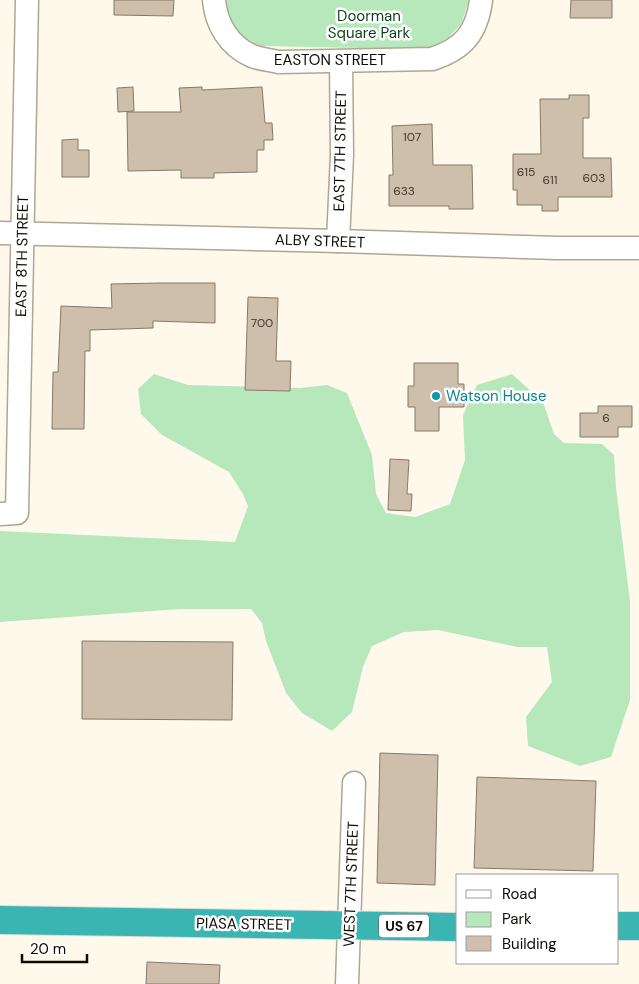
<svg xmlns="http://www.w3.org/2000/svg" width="639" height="984" font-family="'DM Sans',sans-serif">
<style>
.green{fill:#b7e8bc}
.building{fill:#cdbfab;stroke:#877967}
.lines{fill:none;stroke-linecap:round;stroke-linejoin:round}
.street-casing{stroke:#afa791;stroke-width:25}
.highway-casing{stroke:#dddddc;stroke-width:30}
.street{stroke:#fff;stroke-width:22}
.highway{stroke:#3bb5b1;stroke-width:28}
.culture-dot{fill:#0f9aa8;stroke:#fff;stroke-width:2}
.labels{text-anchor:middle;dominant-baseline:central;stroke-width:5;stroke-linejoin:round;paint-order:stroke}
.number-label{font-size:12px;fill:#3e382e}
.shield{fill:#fff;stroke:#565450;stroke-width:1}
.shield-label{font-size:14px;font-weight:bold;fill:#0e0b05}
.park-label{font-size:15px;fill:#0a3e17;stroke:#fff}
.street-label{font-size:15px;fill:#0e0b05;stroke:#fff}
.culture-label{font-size:15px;fill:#0d838f;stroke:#fff;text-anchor:start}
</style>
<rect width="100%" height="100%" fill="#fff9eb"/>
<g class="green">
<path d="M221,0H468V3L461,24L448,38L429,49H408L260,46C231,35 232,27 221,0Z"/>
<path d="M154,374L188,385L300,388L327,385L347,393L372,455L376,494L386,513L415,517L450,504L465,460L463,415L477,385L512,374L543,402L554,434L564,443L602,444L614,455L616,488L630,602V700L611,757L580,766L528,746L526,717L552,682L547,647H517L438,630L404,632L372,646L363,667L352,712L332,731L302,713L286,693L266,641L262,623L251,609H180L0,622V531L235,542L248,506L243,494L229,472L162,435L141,414L138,389Z"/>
</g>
<g class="building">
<path d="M114,0H174L173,16L114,15Z"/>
<path d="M571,0H612V18H570Z"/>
<path d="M133,87L134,111L118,112L117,88Z"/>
<path d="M202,87V90L262,87L265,123H272L273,140H264V150H257V172L214,173V178H181V170L128,171L127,112H181L179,88Z"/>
<path d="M569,95H589V118H583V158H611L612,197H558V211H542V205H517V190H513V154H541L540,99H569Z"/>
<path d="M432,124L433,165H472L473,209H449V206H389V175H393L392,126Z"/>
<path d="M78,139V150H89V177H62V140Z"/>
<path d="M160,283H215V323L153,321V328L90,330V351H85L84,429H52L53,372H58L61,306L112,308L111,284Z"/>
<path d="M248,297L278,298L276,361H291L290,391L245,390Z"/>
<path d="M414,363H458V384H464V407H439V431H415V407H408V386H414Z"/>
<path d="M598,406H632V427H618V437H580V413H598Z"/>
<path d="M390,459L409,460L407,494H412L411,511L388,510Z"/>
<path d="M82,641L233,642L232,720L82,719Z"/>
<path d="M380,753L438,755L435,885L377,883Z"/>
<path d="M477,777L596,781L593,871L474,868Z"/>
<path d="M147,962L220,965L219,984H146Z"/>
</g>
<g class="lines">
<defs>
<g id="street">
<path d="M214,0C216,24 229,46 252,56C260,59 270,60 279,62L432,59C463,49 477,33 481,0"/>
<path d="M0,233L338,241L557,248H639"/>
<path d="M338,241L342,155L341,62"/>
<path d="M0,514L17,513L27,0"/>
<path d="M347,984L354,783"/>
</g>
<g id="highway">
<path d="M0,920L458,927"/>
<path d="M618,926H639"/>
</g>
</defs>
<use href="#street" class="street-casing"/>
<use href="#highway" class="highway-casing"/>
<use href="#street" class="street"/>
<use href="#highway" class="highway"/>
</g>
<circle class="culture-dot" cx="436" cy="396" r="5"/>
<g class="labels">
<g class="number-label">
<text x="412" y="137">107</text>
<text x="526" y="172">615</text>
<text x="594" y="178">603</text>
<text x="550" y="180">611</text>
<text x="404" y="191">633</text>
<text x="262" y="323">700</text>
<text x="606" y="418">6</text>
</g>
<rect class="shield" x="379" y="914.5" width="50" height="23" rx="4"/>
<g class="shield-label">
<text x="404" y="926">US 67</text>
</g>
<g class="park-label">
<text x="369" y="16">Doorman<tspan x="369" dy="17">Square Park</tspan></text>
</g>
<g class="street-label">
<text x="330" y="60">EASTON STREET</text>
<text transform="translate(340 151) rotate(-89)">EAST 7TH STREET</text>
<text transform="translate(320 241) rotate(2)">ALBY STREET</text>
<text transform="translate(22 256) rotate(-89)">EAST 8TH STREET</text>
<text transform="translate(351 884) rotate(-88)">WEST 7TH STREET</text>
<text transform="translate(244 924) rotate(1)">PIASA STREET</text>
</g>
<g class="culture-label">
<text x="446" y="396">Watson House</text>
</g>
</g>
<rect x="456" y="874" width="162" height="90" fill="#ffffff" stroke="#9f9d9b"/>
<rect x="466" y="890" width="25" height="8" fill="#ffffff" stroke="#9f9d9b"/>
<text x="502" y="899" font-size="15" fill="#0e0b05">Road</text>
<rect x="466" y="912" width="25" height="15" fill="#b7e8bc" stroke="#9f9d9b"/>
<text x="502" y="924" font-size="15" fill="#0e0b05">Park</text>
<rect x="466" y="936" width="25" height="15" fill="#cdbfab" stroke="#9f9d9b"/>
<text x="502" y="949" font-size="15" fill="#0e0b05">Building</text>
<path d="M22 954v8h65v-8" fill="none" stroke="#0e0b05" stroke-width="2.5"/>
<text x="30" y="954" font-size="15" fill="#0e0b05" stroke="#ffffff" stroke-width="4" paint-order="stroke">20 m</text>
</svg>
